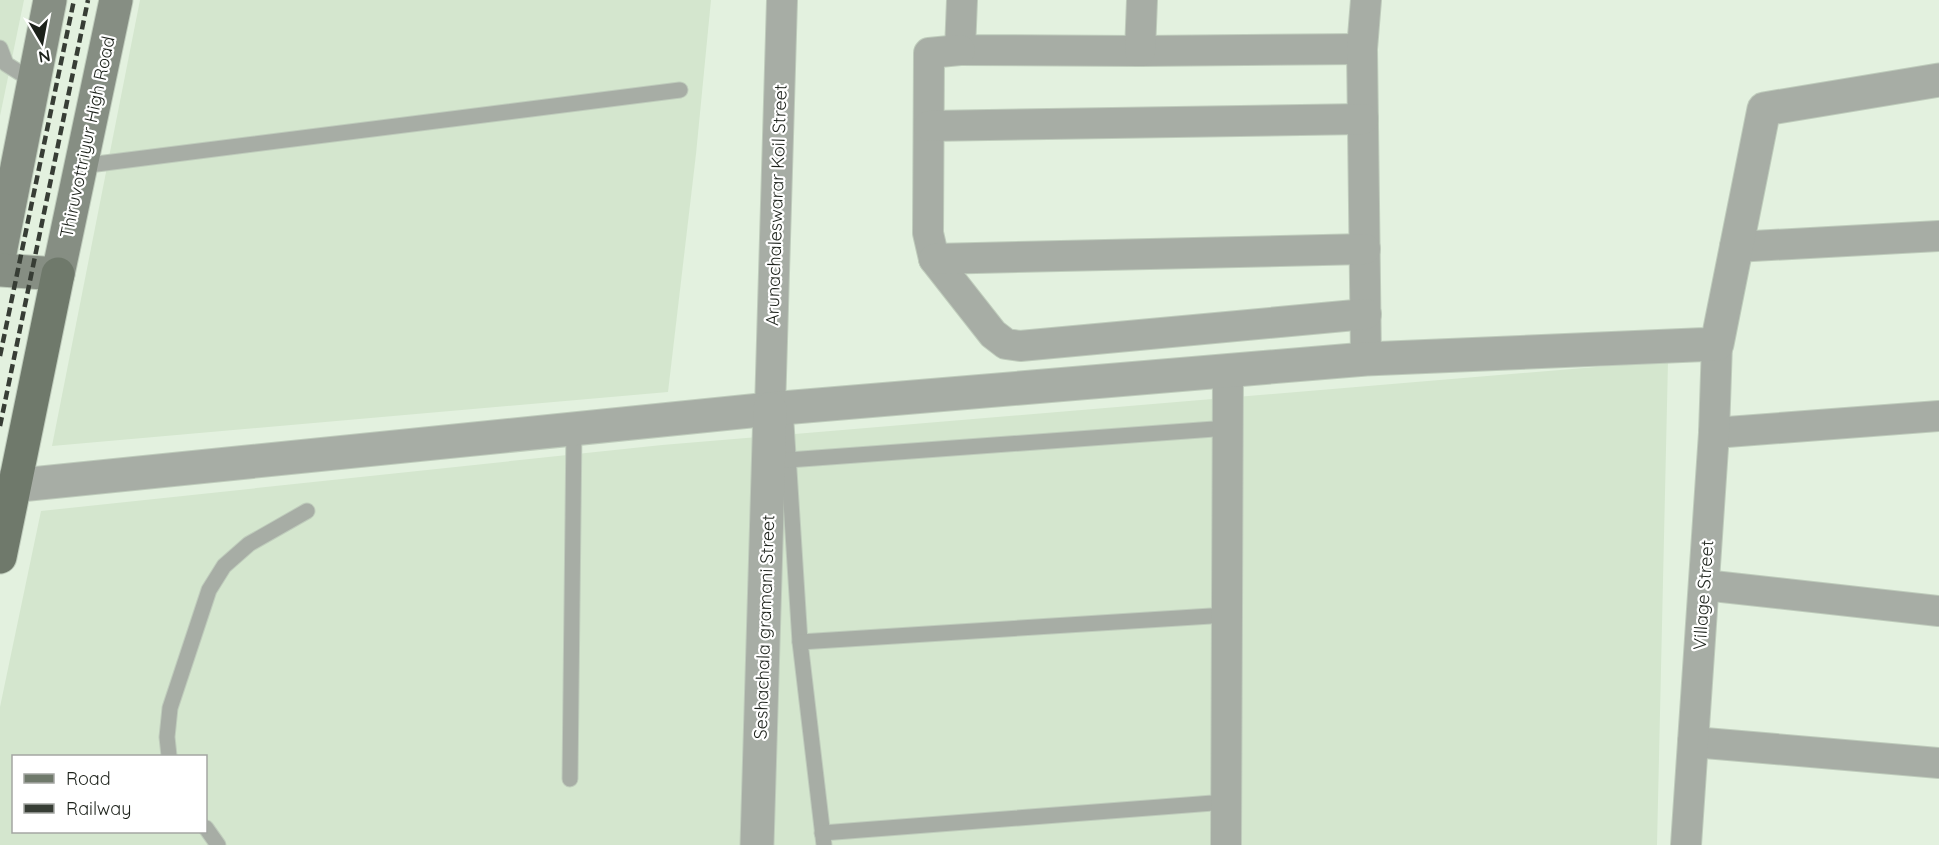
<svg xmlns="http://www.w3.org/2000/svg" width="1939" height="845" font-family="Quicksand,sans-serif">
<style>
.built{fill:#d4e6ce;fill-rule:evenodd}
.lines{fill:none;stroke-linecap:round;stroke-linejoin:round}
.service-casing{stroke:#bfccbc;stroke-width:17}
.minor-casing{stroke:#bfccbc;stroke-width:32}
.tertiary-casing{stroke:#bfccbc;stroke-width:35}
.secondary-casing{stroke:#bfccbc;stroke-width:35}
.primary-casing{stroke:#bfccbc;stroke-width:35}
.service{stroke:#a7ada5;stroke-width:15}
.minor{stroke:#a7ada5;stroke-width:30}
.tertiary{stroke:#a7ada5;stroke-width:33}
.secondary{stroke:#868e83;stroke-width:33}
.primary{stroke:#6f796b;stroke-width:33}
.rail{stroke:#373d35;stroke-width:4.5;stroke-dasharray:9 4.5;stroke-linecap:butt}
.labels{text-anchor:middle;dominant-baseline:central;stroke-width:4.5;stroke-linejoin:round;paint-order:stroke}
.street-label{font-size:18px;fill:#1c211a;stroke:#fff}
</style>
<rect width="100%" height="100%" fill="#e3f1df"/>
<g class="built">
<path d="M0,0H24L0,116Z"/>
<path d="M140,0H711L696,154L668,392L52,446Z"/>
<path d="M1668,361L1657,845H0V707L41,511L662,445ZM14,756H206V832H14Z"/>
</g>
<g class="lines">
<defs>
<g id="service">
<path d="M0,48L6,64L33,81"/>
<path d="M81,166L680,90"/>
<path d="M785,408L800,642L824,845"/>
<path d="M788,460L1228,428"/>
<path d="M800,642L1227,615"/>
<path d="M169,756L167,737L170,708L209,590L224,566L249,544L307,511"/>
<path d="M570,779L574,429"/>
<path d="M206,828L218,845"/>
<path d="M822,833L1226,802"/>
</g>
<g id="minor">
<path d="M962,0L960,50L1140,51L1362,49"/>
<path d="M1366,0L1362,49L1366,359"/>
<path d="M960,50L929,53L928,233L934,259L993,334L1006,344L1020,346L1366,314"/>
<path d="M1140,51L1142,0"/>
<path d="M929,126L1363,119"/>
<path d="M1735,247L1939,236"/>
<path d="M934,259L1365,249"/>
<path d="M770,409L782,0"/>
<path d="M1714,433L1939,416"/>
<path d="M1704,585L1939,611"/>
<path d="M1693,742L1939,763"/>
<path d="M1226,845L1228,370"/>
<path d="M1686,845L1714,433L1717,344"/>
</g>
<g id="tertiary">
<path d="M0,487L770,409L1366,359L1717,344L1764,109L1939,80"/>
<path d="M757,845L770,409"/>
</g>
<g id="secondary">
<path d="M0,253L50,0"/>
<path d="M0,270L58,274L116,0"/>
</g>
<path id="primary" d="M0,557L58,274"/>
</defs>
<use href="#service" class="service-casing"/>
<use href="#minor" class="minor-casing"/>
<use href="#tertiary" class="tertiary-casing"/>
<use href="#secondary" class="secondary-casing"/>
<use href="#primary" class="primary-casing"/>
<use href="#service" class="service"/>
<use href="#minor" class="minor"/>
<use href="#tertiary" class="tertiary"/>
<use href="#secondary" class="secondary"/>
<use href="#primary" class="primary"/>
<g class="rail">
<path d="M0,356L74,0"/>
<path d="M0,426L88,0"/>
</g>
</g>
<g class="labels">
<g class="street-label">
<text transform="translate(87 137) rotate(-78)">Thiruvottriyur High Road</text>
<text transform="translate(776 205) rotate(-88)">Arunachaleswarar Koil Street</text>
<text transform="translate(1703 595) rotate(-86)">Village Street</text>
<text transform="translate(764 627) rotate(-88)">Seshachala gramani Street</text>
</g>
</g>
<rect x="12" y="755" width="195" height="78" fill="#ffffff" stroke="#a4a6a3" stroke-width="1.5"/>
<rect x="24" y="774" width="30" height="9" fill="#6f796b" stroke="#a4a6a3" stroke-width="1.5"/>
<text x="66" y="785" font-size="18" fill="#1c211a">Road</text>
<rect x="24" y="804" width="30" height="9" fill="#373d35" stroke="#a4a6a3" stroke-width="1.5"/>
<text x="66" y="815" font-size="18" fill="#1c211a">Railway</text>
<g transform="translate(42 42) rotate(170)" stroke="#ffffff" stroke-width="4.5" paint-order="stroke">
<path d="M0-4.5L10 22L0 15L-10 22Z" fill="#1c211a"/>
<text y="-9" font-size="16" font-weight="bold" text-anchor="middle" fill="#1c211a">N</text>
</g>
</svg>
